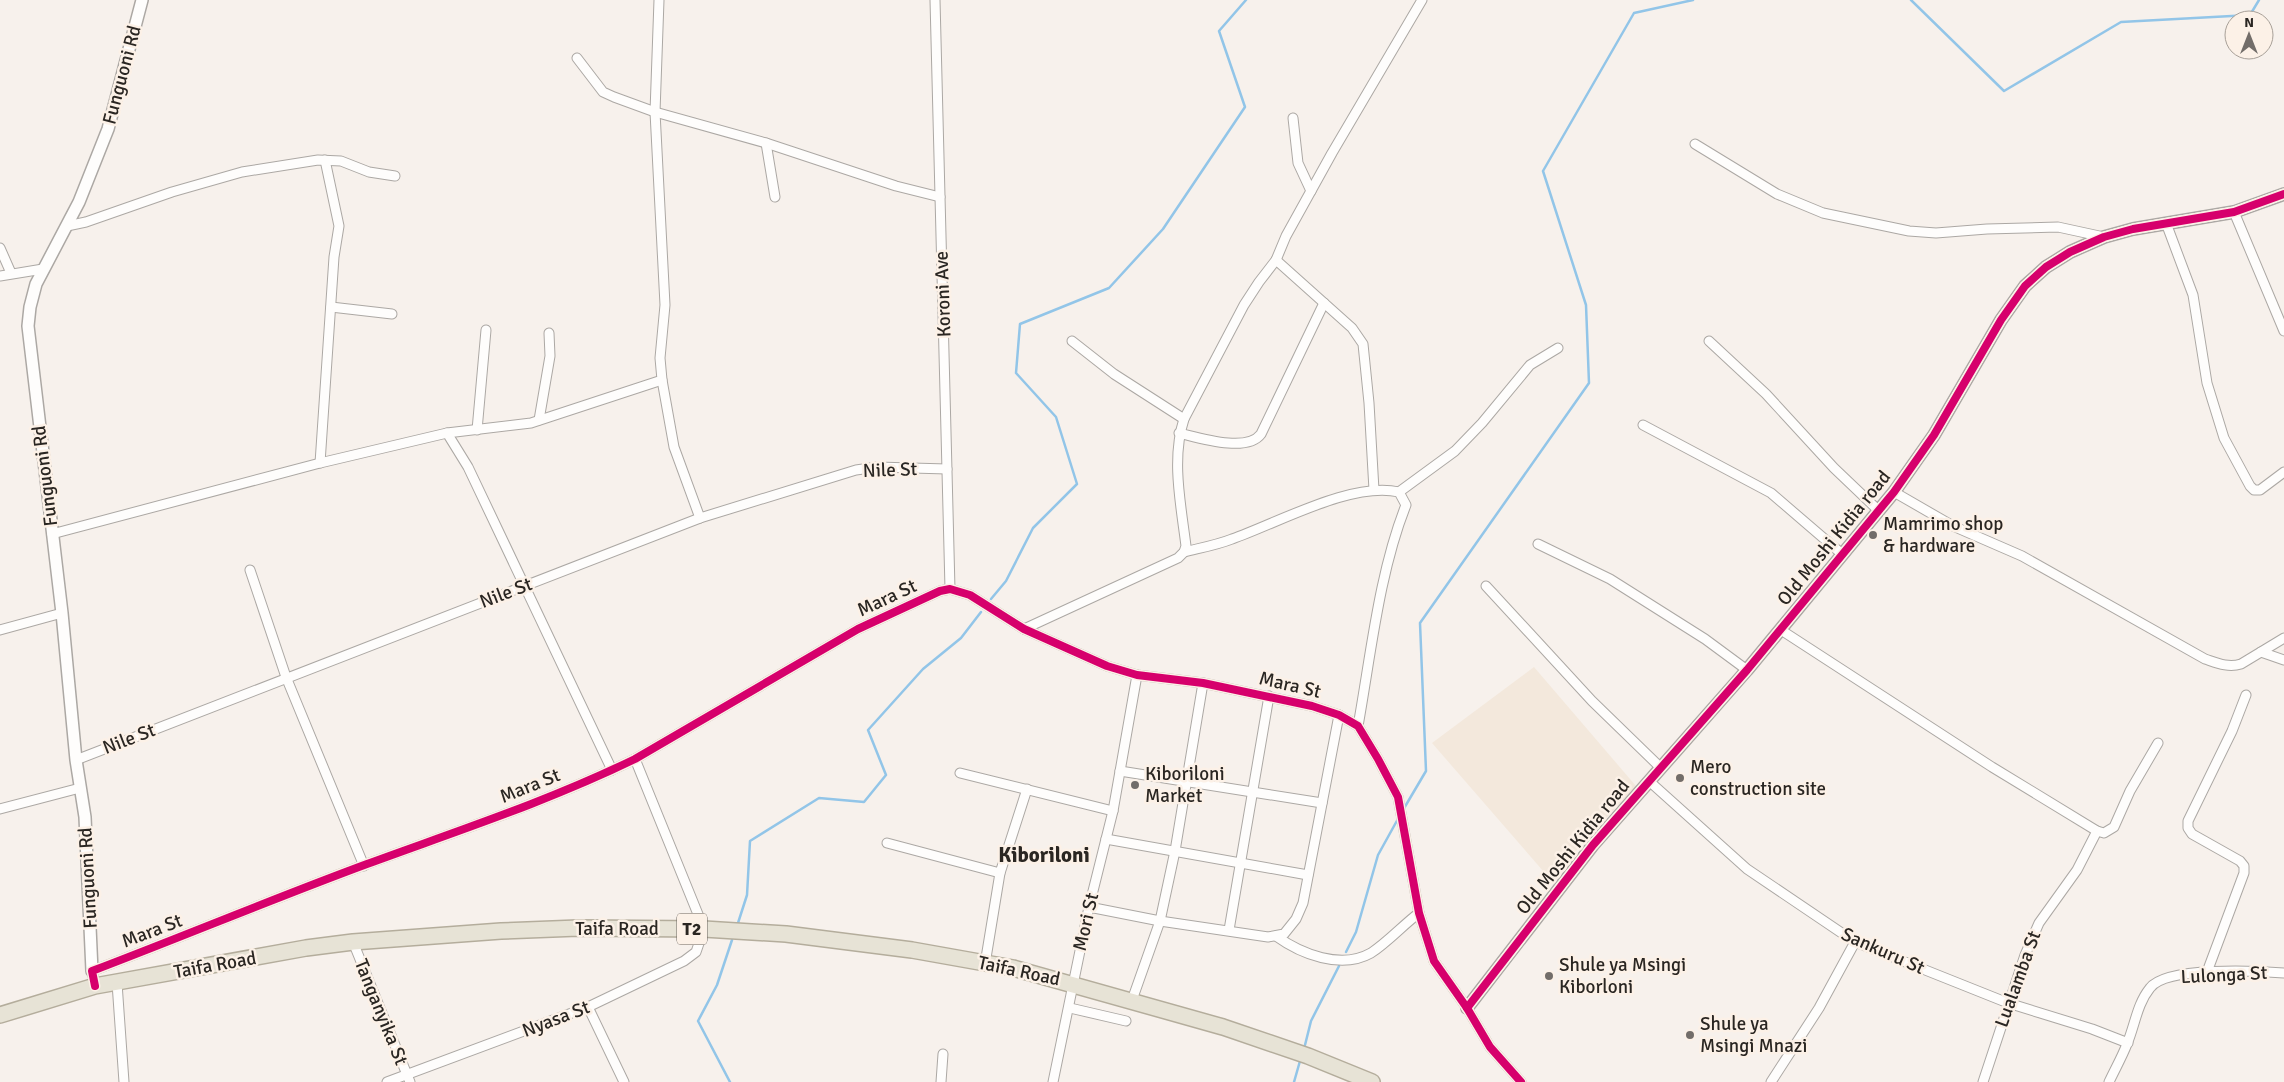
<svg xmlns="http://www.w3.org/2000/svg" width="2284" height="1082" font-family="Signika,sans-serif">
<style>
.built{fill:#f3e8dc}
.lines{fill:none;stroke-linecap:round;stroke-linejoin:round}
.stream{stroke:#92c5e8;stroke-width:2.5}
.minor-casing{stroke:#aca8a4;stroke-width:11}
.tertiary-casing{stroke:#aca8a4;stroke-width:14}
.trunk-casing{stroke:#b4ad9c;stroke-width:18}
.minor{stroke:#fefdfc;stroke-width:9}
.tertiary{stroke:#fefdfc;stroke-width:11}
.trunk{stroke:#e7e3d6;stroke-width:15}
.cycleway-casing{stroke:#fcf1e7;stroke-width:11}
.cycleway{stroke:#d6006c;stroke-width:8}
.poi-dot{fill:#726d69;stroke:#fcf1e7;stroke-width:2}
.labels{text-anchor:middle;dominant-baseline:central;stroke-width:5;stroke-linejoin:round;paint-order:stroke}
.shield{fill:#fcf1e7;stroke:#69635d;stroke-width:1}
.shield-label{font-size:18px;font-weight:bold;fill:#2a2622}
.street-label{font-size:19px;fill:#2a2622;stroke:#fcf1e7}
.poi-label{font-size:19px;fill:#2a2622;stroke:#fcf1e7;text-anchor:start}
.quarter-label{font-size:21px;font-weight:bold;fill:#2a2622;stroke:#fcf1e7}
</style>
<rect width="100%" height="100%" fill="#f7f1ec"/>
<path class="built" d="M1534,667L1636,786L1550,879L1432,743Z"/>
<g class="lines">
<g class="stream">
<path d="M1911,0L2004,91L2121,22L2250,15L2259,0"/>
<path d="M991,599L1006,581L1033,528L1077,484L1056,417L1016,373L1020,324L1109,288L1163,229L1245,107L1219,31L1246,0"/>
<path d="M1403,810L1426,771L1420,623L1589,383L1586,305L1543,171L1634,13L1693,0"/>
<path d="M738,923L747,895L750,841L819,798L864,802L886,775L868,730L923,669L961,638L981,612"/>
<path d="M1346,952L1356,932L1378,855L1399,817"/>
<path d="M1305,1045L1311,1021L1339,966"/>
<path d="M730,1082L698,1021L717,985L732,940"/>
<path d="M1294,1082L1300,1061"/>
</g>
<defs>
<g id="minor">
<path d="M935,0L950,589"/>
<path d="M577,58L603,92L614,97L655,112L766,143L896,186L940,197"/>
<path d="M1293,118L1298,163L1311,191"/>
<path d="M766,143L775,197"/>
<path d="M1695,144L1777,194L1823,213L1909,231L1936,233L1987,229L2058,227L2104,237"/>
<path d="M2234,212L2284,331"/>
<path d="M2166,223L2193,295L2207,383L2224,438L2250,486L2254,490H2260L2284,472"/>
<path d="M67,226L86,222L172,192L242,172L318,160L341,161L369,172L395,176"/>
<path d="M0,248L11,273"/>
<path d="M1276,260L1352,328L1363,344L1369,403L1374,490"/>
<path d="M0,276L43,269"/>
<path d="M331,307L392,314"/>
<path d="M1072,341L1114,374L1184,419"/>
<path d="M1709,341L1766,394L1834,468L1878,510"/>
<path d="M662,380L674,447L700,518"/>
<path d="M539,420L550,356L549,333"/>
<path d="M1643,425L1771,493L1842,554"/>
<path d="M477,430L486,330"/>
<path d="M447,433L531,423L662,380L660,358L665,305L655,112L659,0"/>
<path d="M1179,433C1200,438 1247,453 1261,434L1324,303"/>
<path d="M320,463L334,257L339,226L325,160"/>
<path d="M1399,492L1455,451L1482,423L1530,365L1558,348"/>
<path d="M1894,492L1953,526L2022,556L2205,659C2217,663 2228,668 2241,664L2284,638"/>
<path d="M52,534L320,463L447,433L468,467L612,770"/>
<path d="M1538,544L1610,579L1705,639L1747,670"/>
<path d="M1184,552C1200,548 1217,545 1232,539C1278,523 1352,481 1399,492L1406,505C1379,573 1371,654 1358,726"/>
<path d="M250,570L286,677L364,866"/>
<path d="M1486,586L1592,701L1661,768"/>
<path d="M1024,629L1178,558L1184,552L1186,546C1181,505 1171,459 1184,419L1244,305L1259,282L1276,260L1286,236L1332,153L1422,0"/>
<path d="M0,630L62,613"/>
<path d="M1781,630L1992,767L2097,831L2104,833L2114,827L2130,791L2158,743"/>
<path d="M2261,652L2284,660"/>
<path d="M76,760L700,518L856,470L877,467L947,469"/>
<path d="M1120,771L1322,803"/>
<path d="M960,773L1113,811"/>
<path d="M1649,781L1747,869L1855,942L2008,1003L2092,1029L2128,1043"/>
<path d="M0,809L80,788"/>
<path d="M1106,839L1308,875"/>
<path d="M887,843L1000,873"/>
<path d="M1089,907L1160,921L1268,937L1284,934L1296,919L1303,903L1339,715"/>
<path d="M1229,930L1269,696"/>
<path d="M1276,936C1301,954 1341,970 1371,953C1388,942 1403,925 1419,913"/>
<path d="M353,942L410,1082"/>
<path d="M985,964L1000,873L1027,789"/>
<path d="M2207,972L2244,873V866L2240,861L2192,834L2188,828V821L2232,731L2246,695"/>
<path d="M117,983L124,1082"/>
<path d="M95,986L92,971C184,936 275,898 367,864C457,831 549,801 635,759L858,629L940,591L950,589L970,595L1024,629L1107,666L1137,675L1203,683L1312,706L1339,715L1358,726L1378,759L1398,797L1419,913L1434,961L1467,1008L1490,1047L1521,1082"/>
<path d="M1131,1003L1160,921L1175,851L1203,683"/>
<path d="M588,1007L624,1082"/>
<path d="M1070,1008L1126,1021"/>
<path d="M387,1082L588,1007L684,961L696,952L704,929L635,759"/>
<path d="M941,1082L943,1054"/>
<path d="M1053,1082L1089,907L1113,811L1137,675"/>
<path d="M1771,1082L1819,1008L1855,942"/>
<path d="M1983,1082L2025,955L2039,923L2077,870L2097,831"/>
<path d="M2109,1082C2115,1069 2122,1057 2127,1044C2135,1025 2137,1004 2150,988C2166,966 2258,971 2284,973"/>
</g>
<g id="tertiary">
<path d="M92,971L85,817L76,760L62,613L28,326L30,307L36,284L79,202L108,129L142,0"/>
<path d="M1467,1008L1593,845L1747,670L1894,492L1934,435L2001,320L2025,286L2046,267L2070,252L2104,237L2133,229L2234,212L2284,194"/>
</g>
<path id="trunk" d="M0,1015L95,986L306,948L353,942L501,931L578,928L704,929L786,934L912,950L1013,968L1223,1027L1308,1056L1372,1082"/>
</defs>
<use href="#minor" class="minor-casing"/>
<use href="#tertiary" class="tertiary-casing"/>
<use href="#trunk" class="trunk-casing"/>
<use href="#minor" class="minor"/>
<use href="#tertiary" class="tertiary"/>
<use href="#trunk" class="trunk"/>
<defs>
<g id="cycleway">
<path d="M95,986L92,971C184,936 275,898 367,864C457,831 549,801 635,759L858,629L940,591L950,589L970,595L1024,629L1107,666L1137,675L1203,683L1312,706L1339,715L1358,726L1378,759L1398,797L1419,913L1434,961L1467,1008L1490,1047L1521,1082"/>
<path d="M1467,1008L1593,845L1747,670L1894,492L1934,435L2001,320L2025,286L2046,267L2070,252L2104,237L2133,229L2234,212L2284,194"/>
</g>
</defs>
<use href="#cycleway" class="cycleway-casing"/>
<use href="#cycleway" class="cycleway"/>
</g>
<g class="poi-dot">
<circle cx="1873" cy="535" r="5"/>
<circle cx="1680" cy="778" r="5"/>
<circle cx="1135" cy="785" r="5"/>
<circle cx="1549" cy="976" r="5"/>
<circle cx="1690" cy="1035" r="5"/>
</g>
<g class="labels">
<rect class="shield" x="677" y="913.5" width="30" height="31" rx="4"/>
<g class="shield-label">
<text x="692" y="929">T2</text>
</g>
<g class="street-label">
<text transform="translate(122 75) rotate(-75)">Funguoni Rd</text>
<text transform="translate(943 294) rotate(-92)">Koroni Ave</text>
<text transform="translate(890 470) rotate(-2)">Nile St</text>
<text transform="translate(45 476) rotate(-97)">Funguoni Rd</text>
<text transform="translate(1834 538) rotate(-51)">Old Moshi Kidia road</text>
<text transform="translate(506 593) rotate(-21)">Nile St</text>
<text transform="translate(887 598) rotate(-25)">Mara St</text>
<text transform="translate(1290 685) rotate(13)">Mara St</text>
<text transform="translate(129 739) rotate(-21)">Nile St</text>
<text transform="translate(530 786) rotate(-22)">Mara St</text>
<text transform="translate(1573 847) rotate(-51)">Old Moshi Kidia road</text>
<text transform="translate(88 878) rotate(-93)">Funguoni Rd</text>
<text transform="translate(1086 922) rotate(-77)">Mori St</text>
<text x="617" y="929">Taifa Road</text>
<text transform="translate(152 931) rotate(-21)">Mara St</text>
<text transform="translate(1883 951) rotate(24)">Sankuru St</text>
<text transform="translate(215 965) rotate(-10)">Taifa Road</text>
<text transform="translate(1019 971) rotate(12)">Taifa Road</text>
<text transform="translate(2224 975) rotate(-3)">Lulonga St</text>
<text transform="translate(2018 979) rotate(-70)">Lualamba St</text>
<text transform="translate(381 1012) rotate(68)">Tanganyika St</text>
<text transform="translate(556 1019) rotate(-21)">Nyasa St</text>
</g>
<g class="poi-label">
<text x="1883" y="524">Mamrimo shop<tspan x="1883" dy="22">&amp; hardware</tspan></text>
<text x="1690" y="767">Mero<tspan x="1690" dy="22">construction site</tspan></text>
<text x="1145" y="774">Kiboriloni<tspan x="1145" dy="22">Market</tspan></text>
<text x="1559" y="965">Shule ya Msingi<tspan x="1559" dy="22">Kiborloni</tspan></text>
<text x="1700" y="1024">Shule ya<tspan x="1700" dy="22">Msingi Mnazi</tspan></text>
</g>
<g class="quarter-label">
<text x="1044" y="855">Kiboriloni</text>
</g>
</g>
<g transform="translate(2249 35)"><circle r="24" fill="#fcf1e7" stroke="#a8a098"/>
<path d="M0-4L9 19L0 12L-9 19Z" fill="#726d69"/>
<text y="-8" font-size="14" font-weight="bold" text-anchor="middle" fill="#2a2622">N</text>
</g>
</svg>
